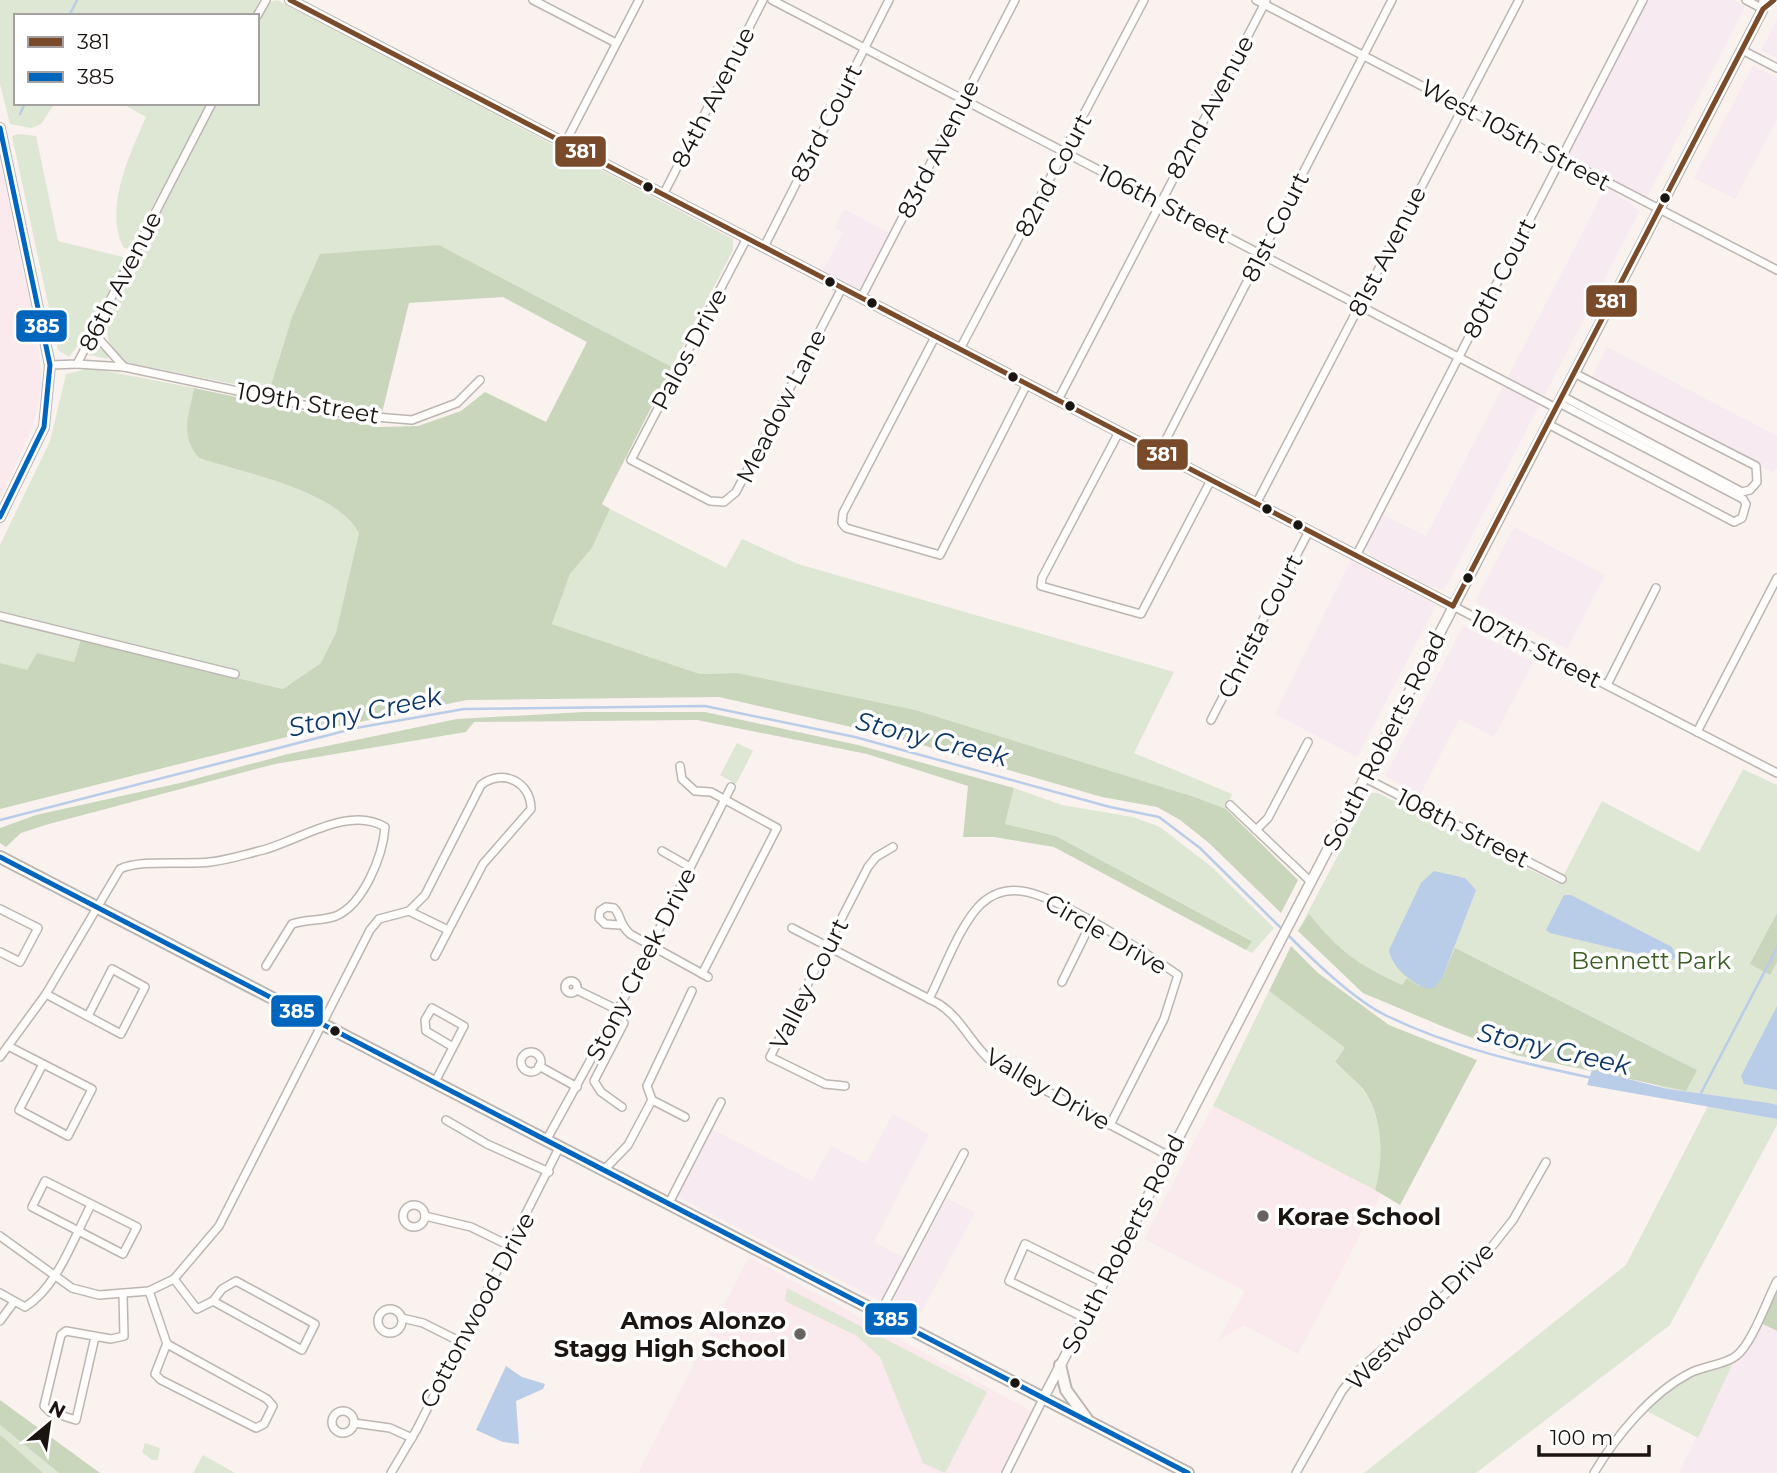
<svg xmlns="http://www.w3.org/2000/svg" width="1777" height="1473" font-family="Montserrat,sans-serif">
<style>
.commercial{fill:#f8eaf1}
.education{fill:#fae9ed}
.green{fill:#dee7d3}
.forest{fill:#cad6bc}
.water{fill:#b9cce8}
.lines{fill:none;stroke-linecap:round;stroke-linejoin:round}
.stream{stroke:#b9cce8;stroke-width:2.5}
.minor-casing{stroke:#bcb6b2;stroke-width:10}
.tertiary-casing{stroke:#bcb6b2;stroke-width:12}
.secondary-casing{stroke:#bcb6b2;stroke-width:14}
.minor{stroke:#fefdfc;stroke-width:7}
.tertiary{stroke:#fefdfc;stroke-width:9}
.secondary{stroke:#fcf8f6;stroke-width:10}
.bus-1-casing{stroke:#fff;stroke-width:10}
.bus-2-casing{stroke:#fff;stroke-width:10}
.bus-1{stroke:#7a4b2a;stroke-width:5}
.bus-2{stroke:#0065bd;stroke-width:5}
.bus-dot{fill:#1b1512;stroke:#fff;stroke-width:2.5}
.poi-dot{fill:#69625f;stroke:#fff;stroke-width:2.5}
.labels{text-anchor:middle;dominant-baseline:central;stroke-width:7;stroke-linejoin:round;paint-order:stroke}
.street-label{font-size:24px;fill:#1b1512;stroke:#fff}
.park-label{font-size:24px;fill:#3a5e21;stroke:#fff}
.poi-label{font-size:24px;font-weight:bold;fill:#1b1512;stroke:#fff;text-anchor:start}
.water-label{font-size:26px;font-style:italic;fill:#0c3668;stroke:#fff}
.line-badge{stroke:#fff;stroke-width:2.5}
.badge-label{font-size:19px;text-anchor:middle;font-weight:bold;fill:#fff}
</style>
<rect width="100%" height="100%" fill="#faf2ee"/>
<g class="commercial">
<path d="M1647,0H1733L1745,7L1647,197L1567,155Z"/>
<path d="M1777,20V59L1761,50Z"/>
<path d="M1753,66L1777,78V119L1735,199L1694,178Z"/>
<path d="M1606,187L1640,210L1444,590L1429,586L1373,557L1365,547L1381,514L1426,536Z"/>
<path d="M844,209L889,233L858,292L822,273L843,232L835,228Z"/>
<path d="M1607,347L1777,436V466L1774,473L1591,379Z"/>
<path d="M1514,527L1605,575L1567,649L1475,602Z"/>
<path d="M1351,560L1436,605L1357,757L1275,714Z"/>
<path d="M1463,626L1533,662L1494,737L1459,719L1420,795L1385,776Z"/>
<path d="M893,1114L929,1134L874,1242L913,1262L947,1198L975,1213L917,1320L673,1194L708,1127L812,1181L831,1146L866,1164Z"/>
<path d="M1757,1321L1777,1331V1473H1679L1736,1356Z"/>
</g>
<g class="education">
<path d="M0,163L36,331L42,383L33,426L0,498Z"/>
<path d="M1213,1106L1382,1193L1298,1354L1244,1325L1218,1341L1245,1291L1144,1239Z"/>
<path d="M749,1257L1031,1411L999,1473H638Z"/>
</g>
<g class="green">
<path d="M0,0H259V1L252,16H16V103H55L41,124L31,128L10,124L0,84Z"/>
<path d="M277,0L733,239V250L672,367L439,245L292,317L269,391L125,362L109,343L105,321L217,103H257V23L268,3Z"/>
<path d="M121,103H208L129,250L123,247C104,207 130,154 146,117Z"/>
<path d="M18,134L36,136L58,241L123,257L125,261L83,339L69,357L58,350L12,136Z"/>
<path d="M96,338L108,357V359L89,355L90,343Z"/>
<path d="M91,368L194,388C189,416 179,435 199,458C246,474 334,489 359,533C351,566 343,640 320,664C310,674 295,682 283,689L82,640L74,662L37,653L27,671L0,663V545L50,441L66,374Z"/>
<path d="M610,509L726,568L742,539L798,564L1174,672L1134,753L1232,794L1226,809L1105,771L737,673L700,674L552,624L570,574L592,548Z"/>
<path d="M737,743L753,751L736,784L720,775Z"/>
<path d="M1743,769L1777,785V1105L1668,1089L1644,1081L1516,1055L1363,993L1298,931L1371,793H1378L1559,884L1602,801L1699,852Z"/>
<path d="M1014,788L1062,805L1133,817L1160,827L1213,868L1274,928L1252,953L1246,950L1251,940L1056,836L1005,824Z"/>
<path d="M1269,991L1346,1049L1335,1063C1344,1071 1356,1080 1363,1090C1383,1117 1384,1159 1375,1190L1213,1106Z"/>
<path d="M1708,1106L1777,1119V1125L1670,1325L1476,1473H1364L1626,1265Z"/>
<path d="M787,1288L987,1392L945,1473L923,1463L880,1357L857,1336L785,1301Z"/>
<path d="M1736,1356L1698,1438L1645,1410L1678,1381Z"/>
<path d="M0,1425L59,1473H43L0,1435Z"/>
<path d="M145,1443L160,1448L158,1460H152L142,1452Z"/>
<path d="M203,1455L235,1473H193Z"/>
</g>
<g class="forest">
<path d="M439,245L672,367L602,504L610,509L592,548L570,574L552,624L700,674L737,673L915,710L1194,797L1226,809L1298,880L1281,913L1209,843L1180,820L1157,807L1102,797L891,736L719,697L467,700L291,736L0,809V663L27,670L37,653L74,662L81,640L283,689L321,663L336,633L359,533C334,489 246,474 199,458C179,435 189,415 194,388L378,427L418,426L461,411L485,392L546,422L587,342L503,297L409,303L382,413L269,391L292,317L320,254Z"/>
<path d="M584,712H705L858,745L1014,788L1005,824L1056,836L1252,941L1246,950L1054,847L994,837H963L968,786L867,754L697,720L474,722L466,732L275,764L49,824L21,833L6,847L0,843V828L36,815L180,783L288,754L457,719Z"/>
<path d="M1777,913V962L1770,975L1750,964Z"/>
<path d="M1309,914C1340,952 1358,965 1402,985L1407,978L1419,986L1443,976L1455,948L1697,1070L1686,1091L1516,1055L1444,1027L1363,993L1298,931Z"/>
<path d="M1291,946L1318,973L1389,1025L1477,1060L1400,1205L1375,1190C1384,1159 1383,1116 1363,1089C1355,1080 1344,1071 1335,1062L1345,1048L1269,991Z"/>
<path d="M1777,1281V1331L1757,1321Z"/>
<path d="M0,1400L100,1473H59L0,1425Z"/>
<path d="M0,1435L4,1438L43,1473H0Z"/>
</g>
<g class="water">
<path d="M1434,871L1465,878L1476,890L1443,976L1434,988L1427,989C1411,982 1392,968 1389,950L1421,883Z"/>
<path d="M1564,895H1571L1672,947L1676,957L1673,960H1663L1550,933L1546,930Z"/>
<path d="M1777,1006V1090L1744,1084L1741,1076Z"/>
<path d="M1592,1070L1668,1089L1769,1103L1777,1105V1119L1587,1085Z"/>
<path d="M506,1366L522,1377L545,1384L543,1389L516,1401L519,1444L503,1442L476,1430Z"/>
</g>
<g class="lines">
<g class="stream">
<path d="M69,16L77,0"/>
<path d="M20,114L25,103"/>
<path d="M0,820L356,728L464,709L705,706L855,737L1110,807L1159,817L1200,848L1283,930"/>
<path d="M1288,935C1314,961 1354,1000 1387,1016C1453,1048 1522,1063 1592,1078"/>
<path d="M1701,1093L1777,948"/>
</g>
<defs>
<g id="minor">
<path d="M533,0L616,43"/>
<path d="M772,0L1556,408"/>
<path d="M1256,0L1777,270"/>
<path d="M1746,0L1763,9"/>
<path d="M257,16L266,0"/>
<path d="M1742,50L1777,68"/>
<path d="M565,143L639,0"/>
<path d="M663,195L763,0"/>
<path d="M747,238L631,460L710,501L724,502L736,492L842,288"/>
<path d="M764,247L889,0"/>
<path d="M861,298L1015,0"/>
<path d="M95,329L100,340L124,367"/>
<path d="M935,337L843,513L842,523L846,528L940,555L1027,384"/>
<path d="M960,349L1144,0"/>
<path d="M77,364L124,367L351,415L412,420L457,403L480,380"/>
<path d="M50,365L77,364L212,103"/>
<path d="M1562,396L1742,492L1750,490L1757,482L1756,466L1574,373"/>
<path d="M1058,400L1266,1"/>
<path d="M1548,424L1734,522L1742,518L1746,504L1743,499L1559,403"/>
<path d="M1119,432L1042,578L1041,586L1141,614L1211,480"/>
<path d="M1159,453L1392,0"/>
<path d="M1256,504L1519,0"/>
<path d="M1356,556L1643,0"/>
<path d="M1453,606L1777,773"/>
<path d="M0,616L235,674"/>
<path d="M1607,685L1656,588"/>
<path d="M1211,720L1309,531"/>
<path d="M1697,732L1777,578"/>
<path d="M680,766L682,779L695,791L711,792L777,828L702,974"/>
<path d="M1365,778L1562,879"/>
<path d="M1230,805L1311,882"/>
<path d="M1256,830L1268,818L1308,742"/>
<path d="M662,851L690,867"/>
<path d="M0,909L38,928L20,962L0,952"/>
<path d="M409,911L448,930"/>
<path d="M620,925L605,924L599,918L600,911L606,907L614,908C622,916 618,923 630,934L708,977"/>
<path d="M792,928L939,1004C962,1019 971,1044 992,1062L1169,1156"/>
<circle cx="571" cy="987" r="6"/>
<path d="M1062,982L1091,923"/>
<path d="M577,990L618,1010"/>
<path d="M46,994L121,1034L145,987L112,969L88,1016"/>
<path d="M929,999C943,972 960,924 981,904C992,894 1006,889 1021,891C1055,894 1148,954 1178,975L1164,1019L1110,1125"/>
<path d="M8,1046L92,1089L68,1136L19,1110L43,1064"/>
<circle cx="531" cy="1062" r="10"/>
<path d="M0,1057L46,994L120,869C139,859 186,865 210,862C228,860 246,854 263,850C300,840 349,805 385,827C383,855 364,904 336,916C323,921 306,919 292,924L266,966"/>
<path d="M539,1066L577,1087"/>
<path d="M435,1082L464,1026L432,1008L425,1020L426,1031L453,1047"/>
<path d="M845,1086L825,1084L770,1057L868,867L876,857L893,847"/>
<path d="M652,1100L685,1117"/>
<path d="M622,1107L601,1092L594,1081L624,1023"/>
<path d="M446,1120L487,1144L549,1172"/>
<path d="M547,1139L618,1010L731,787"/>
<path d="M605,1169L628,1145L652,1100L647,1086L692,991"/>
<path d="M45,1181L137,1227L123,1254L32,1207Z"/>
<path d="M669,1203L721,1102"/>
<circle cx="414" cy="1216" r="11"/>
<path d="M425,1216L471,1227L508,1245"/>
<path d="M0,1236L72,1288L99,1295L149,1291L174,1279L219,1226L370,930L379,919L409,911L425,895L481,785C503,768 531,782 531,809L483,864L435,956"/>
<path d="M174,1279L197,1309L213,1301L302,1350L315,1324L236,1281L222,1289L213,1301"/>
<path d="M149,1291L167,1344L267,1399L273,1406L264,1424L256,1428L161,1380L155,1374L167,1343"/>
<path d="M0,1293L25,1307C57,1288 74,1237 91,1205"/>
<circle cx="390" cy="1321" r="12"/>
<path d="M880,1313L964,1153"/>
<path d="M402,1318L423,1323L459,1341"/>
<path d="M1085,1318L1009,1281L1025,1244L1104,1283"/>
<path d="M0,1321L14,1302"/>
<path d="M95,1337L76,1420L50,1412L44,1406L61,1335L66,1331L111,1339L124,1336L123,1295"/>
<circle cx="343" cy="1422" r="11"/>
<path d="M354,1423L390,1428L412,1438"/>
<path d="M391,1473L417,1429L560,1146"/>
<path d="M1006,1473L1043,1399"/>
<path d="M1296,1473L1342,1391L1359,1370L1474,1269L1513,1220L1546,1162"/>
<path d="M1594,1473C1616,1436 1651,1393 1690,1373C1704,1366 1724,1365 1736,1356C1752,1344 1767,1300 1777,1281"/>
</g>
<g id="tertiary">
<path d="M290,0L1453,606"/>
<path d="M0,128L50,365L44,427L0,517"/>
<path d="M1043,1399L1763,9L1764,0"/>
</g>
<g id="secondary">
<path d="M0,857L1188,1473"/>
<path d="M1060,1365L1066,1390L1087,1419"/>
</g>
</defs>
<use href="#minor" class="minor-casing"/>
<use href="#tertiary" class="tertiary-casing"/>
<use href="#secondary" class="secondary-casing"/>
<use href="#minor" class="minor"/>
<use href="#tertiary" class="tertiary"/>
<use href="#secondary" class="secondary"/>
<defs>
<g id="bus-1">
<path d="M290,0L1453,606"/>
<path d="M1453,606L1763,9L1774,0"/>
</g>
<g id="bus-2">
<path d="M0,128L50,365L44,427L0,517"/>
<path d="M0,857L1188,1473"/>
</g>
</defs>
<use href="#bus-1" class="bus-1-casing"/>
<use href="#bus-2" class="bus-2-casing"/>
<use href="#bus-1" class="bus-1"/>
<use href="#bus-2" class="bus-2"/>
</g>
<g class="bus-dot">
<circle cx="648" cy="187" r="6"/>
<circle cx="1665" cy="198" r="6"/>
<circle cx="830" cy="282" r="6"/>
<circle cx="872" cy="303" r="6"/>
<circle cx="1013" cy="377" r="6"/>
<circle cx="1070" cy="406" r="6"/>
<circle cx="1267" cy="509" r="6"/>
<circle cx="1298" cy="525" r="6"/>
<circle cx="1468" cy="578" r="6"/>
<circle cx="335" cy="1031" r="6"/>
<circle cx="1015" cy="1383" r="6"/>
</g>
<g class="poi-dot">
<circle cx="1263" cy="1216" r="7"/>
<circle cx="800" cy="1334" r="7"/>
</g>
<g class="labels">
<g class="street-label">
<text transform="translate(713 97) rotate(-63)">84th Avenue</text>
<text transform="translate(1210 107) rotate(-62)">82nd Avenue</text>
<text transform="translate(826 123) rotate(-63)">83rd Court</text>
<text transform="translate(1516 135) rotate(28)">West 105th Street</text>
<text transform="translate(938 149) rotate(-63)">83rd Avenue</text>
<text transform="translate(1053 175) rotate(-62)">82nd Court</text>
<text transform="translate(1164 204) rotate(27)">106th Street</text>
<text transform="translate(1275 227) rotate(-63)">81st Court</text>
<text transform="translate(1387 251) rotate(-63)">81st Avenue</text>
<text transform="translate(1499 278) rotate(-63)">80th Court</text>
<text transform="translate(120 281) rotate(-63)">86th Avenue</text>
<text transform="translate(689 349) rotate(-62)">Palos Drive</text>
<text transform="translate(308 403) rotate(10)">109th Street</text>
<text transform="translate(781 406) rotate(-63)">Meadow Lane</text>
<text transform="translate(1260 626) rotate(-63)">Christa Court</text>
<text transform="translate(1536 649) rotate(27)">107th Street</text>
<text transform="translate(1384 741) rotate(-63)">South Roberts Road</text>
<text transform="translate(1463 828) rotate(27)">108th Street</text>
<text transform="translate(1106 934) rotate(30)">Circle Drive</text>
<text transform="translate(641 964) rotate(-63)">Stony Creek Drive</text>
<text transform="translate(809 984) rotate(-63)">Valley Court</text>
<text transform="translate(1048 1089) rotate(30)">Valley Drive</text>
<text transform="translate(1123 1244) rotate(-63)">South Roberts Road</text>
<text transform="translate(477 1310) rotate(-62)">Cottonwood Drive</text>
<text transform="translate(1420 1316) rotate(-45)">Westwood Drive</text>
</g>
<g class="park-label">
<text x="1651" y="960">Bennett Park</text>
</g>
<g class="poi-label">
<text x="1277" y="1216">Korae School</text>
<text x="786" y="1320" text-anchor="end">Amos Alonzo<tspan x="786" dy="28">Stagg High School</tspan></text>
</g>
<g class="water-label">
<text transform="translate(365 712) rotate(-12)">Stony Creek</text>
<text transform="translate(932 739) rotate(14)">Stony Creek</text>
<text transform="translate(1554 1049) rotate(13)">Stony Creek</text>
</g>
</g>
<g class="line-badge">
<rect x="554" y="135" width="53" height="33" rx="7" fill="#7a4b2a"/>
<rect x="1585" y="284" width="53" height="34" rx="7" fill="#7a4b2a"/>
<rect x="15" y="309" width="53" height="34" rx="7" fill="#0065bd"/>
<rect x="1136" y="438" width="53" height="33" rx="7" fill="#7a4b2a"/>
<rect x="270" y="994" width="54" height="34" rx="7" fill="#0065bd"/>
<rect x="864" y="1302" width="54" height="34" rx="7" fill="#0065bd"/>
</g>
<g class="badge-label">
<text x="581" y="158">381</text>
<text x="1611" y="308">381</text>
<text x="42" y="333">385</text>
<text x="1162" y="461">381</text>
<text x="297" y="1018">385</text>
<text x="891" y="1326">385</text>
</g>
<rect x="14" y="14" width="245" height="91" fill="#ffffff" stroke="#a4a1a0" stroke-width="2"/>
<rect x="28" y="37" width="35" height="10" fill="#7a4b2a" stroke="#a4a1a0" stroke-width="2"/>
<text x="77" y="49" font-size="21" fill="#1b1512">381</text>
<rect x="28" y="72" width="35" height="10" fill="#0065bd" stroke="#a4a1a0" stroke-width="2"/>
<text x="77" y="84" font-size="21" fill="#1b1512">385</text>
<g transform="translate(49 1424) rotate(29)" stroke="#ffffff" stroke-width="5" paint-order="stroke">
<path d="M0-5L12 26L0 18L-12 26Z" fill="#1b1512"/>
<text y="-10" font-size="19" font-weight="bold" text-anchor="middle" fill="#1b1512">N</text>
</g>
<path d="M1539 1445v10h110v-10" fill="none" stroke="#1b1512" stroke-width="3.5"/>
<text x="1550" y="1445" font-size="21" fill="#1b1512" stroke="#ffffff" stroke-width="5" paint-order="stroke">100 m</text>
</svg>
